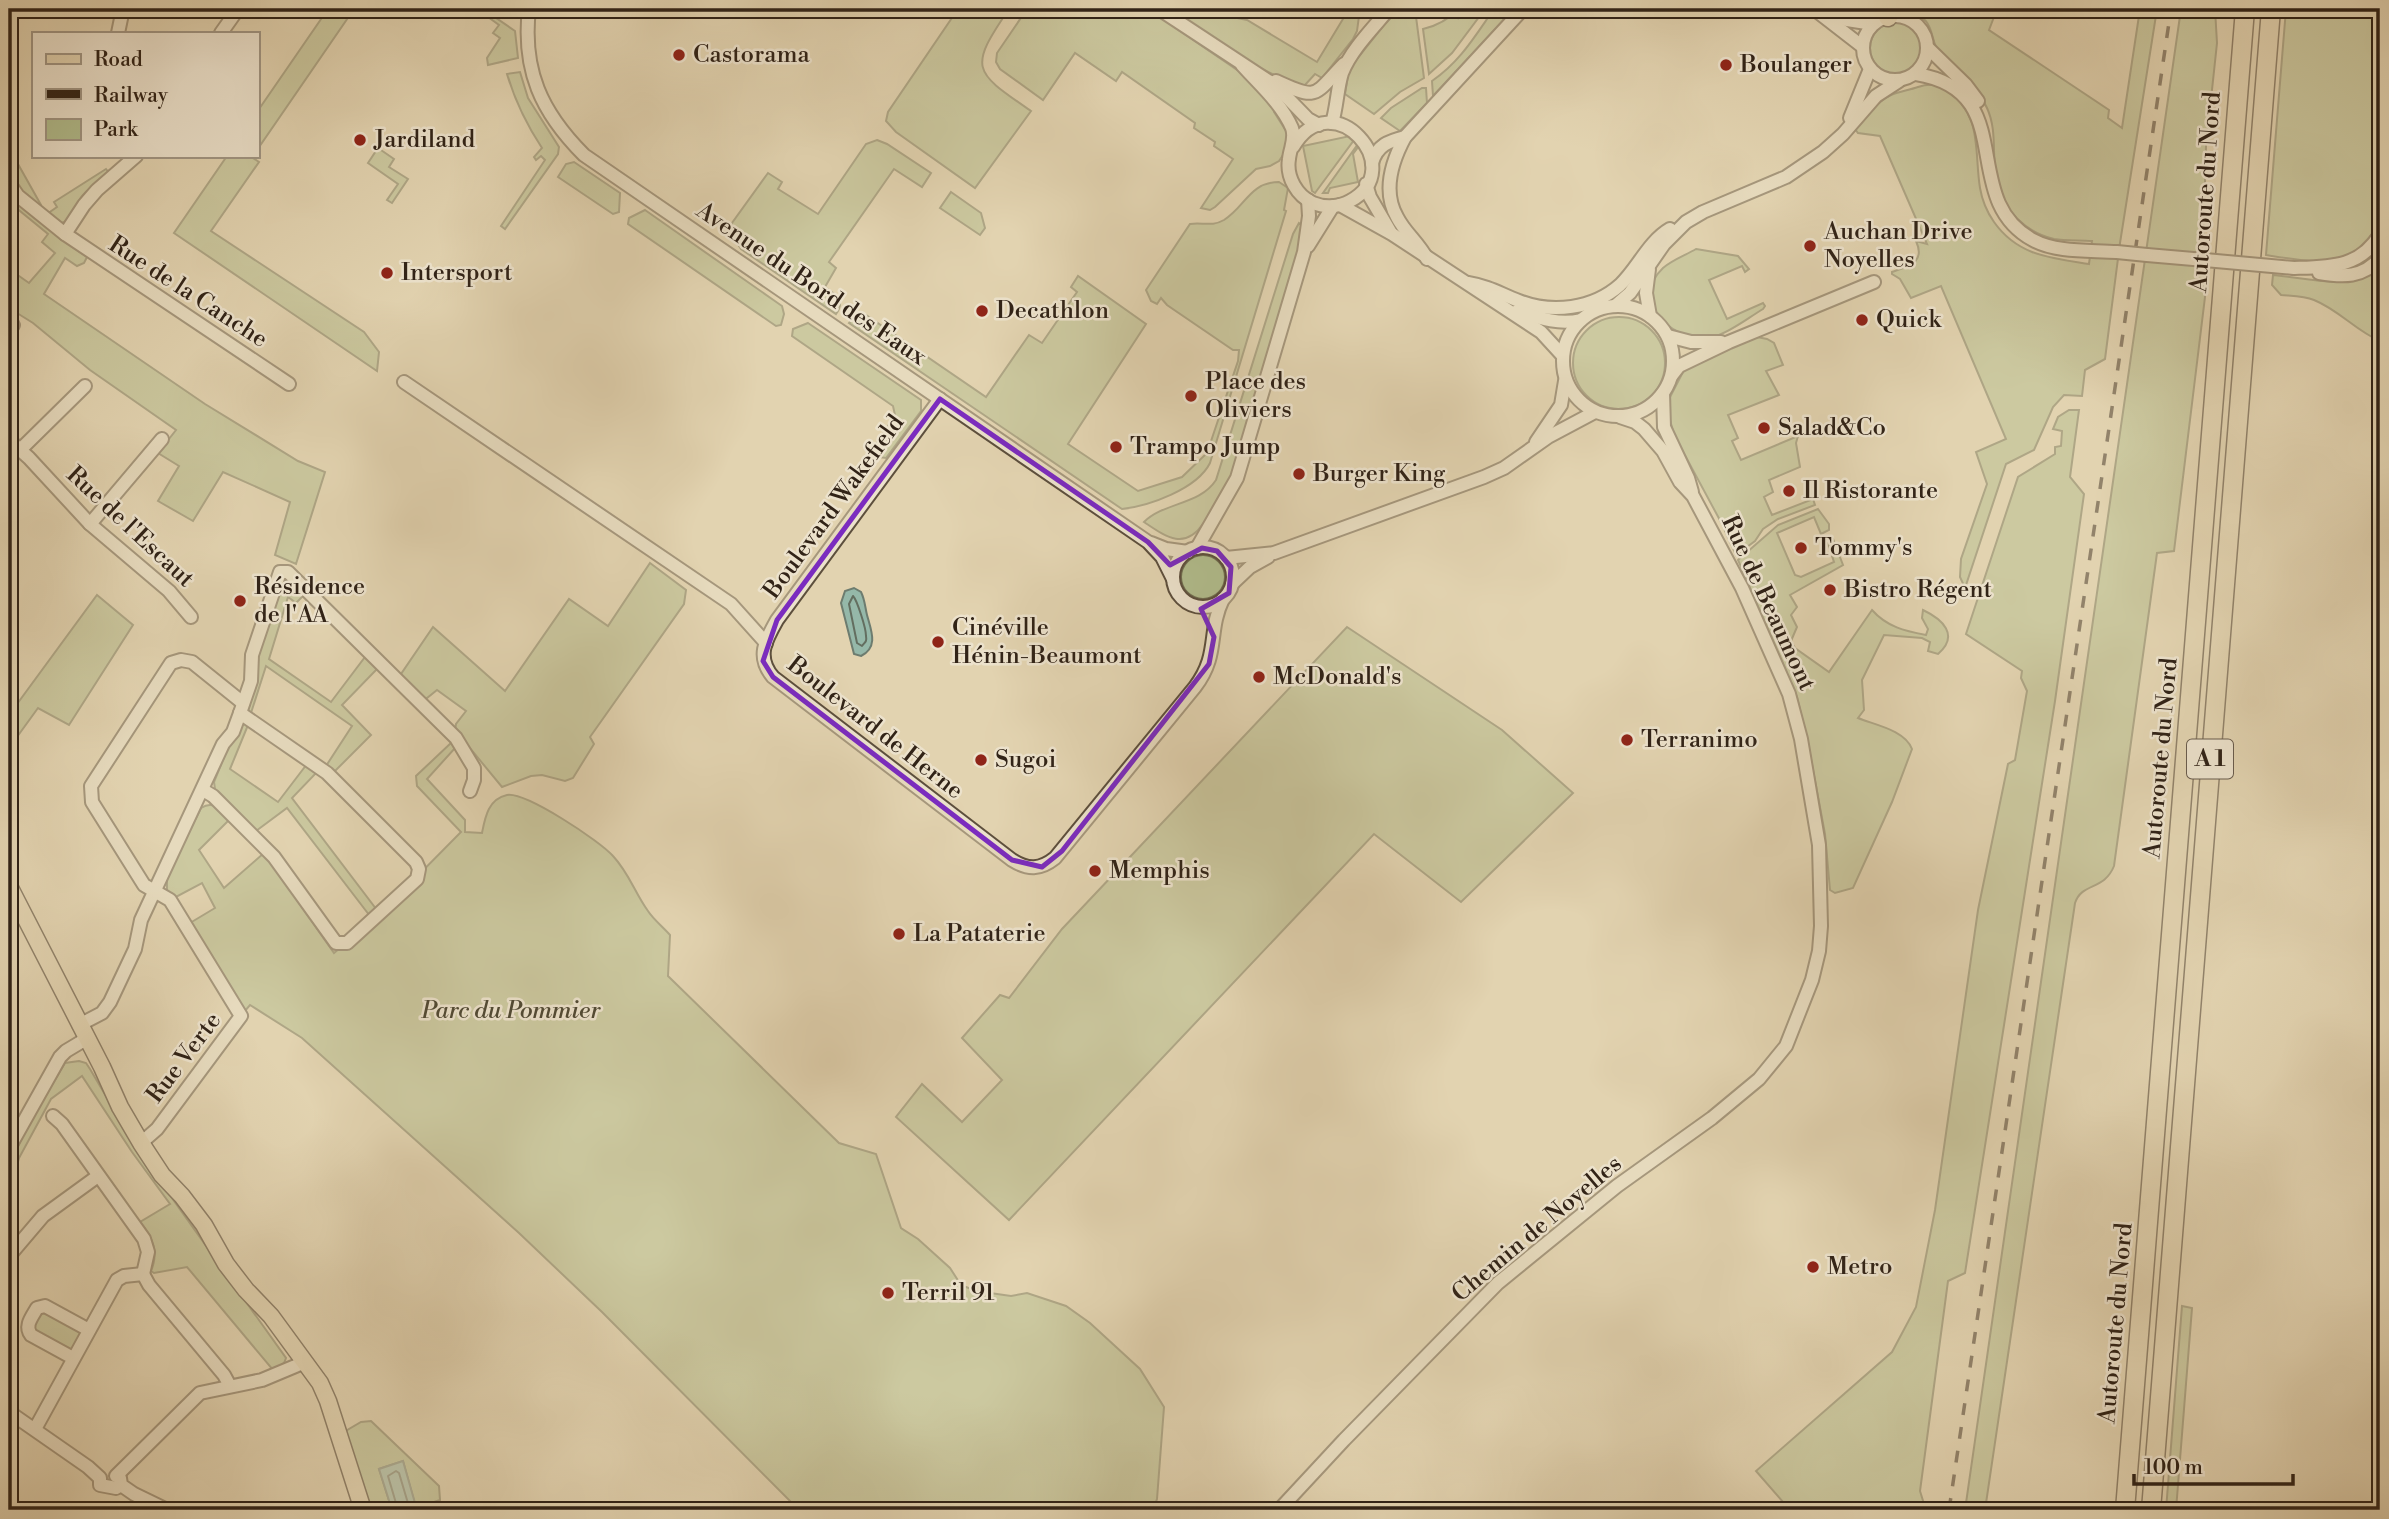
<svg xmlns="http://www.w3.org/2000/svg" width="2389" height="1519" font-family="'Libre Bodoni',serif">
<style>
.green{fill:#b1bd8d;stroke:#717052;stroke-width:2}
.water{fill:#95b8a9;stroke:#6d7c6f;stroke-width:2}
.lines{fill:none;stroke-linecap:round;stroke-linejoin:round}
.shore{stroke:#636e60;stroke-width:2}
.minor-casing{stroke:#5d4f3d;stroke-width:16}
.major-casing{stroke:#312317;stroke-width:19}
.highway-casing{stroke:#312317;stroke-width:21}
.minor{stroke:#ece2cc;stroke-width:12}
.major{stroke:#e2d3b0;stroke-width:16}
.highway{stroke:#e2d3b0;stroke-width:18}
.rail{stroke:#312317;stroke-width:3.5;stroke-dasharray:12 12;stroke-linecap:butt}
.minor-bridge-casing{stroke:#5d4f3d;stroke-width:16;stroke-linecap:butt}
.minor-bridge{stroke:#ece2cc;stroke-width:12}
.marked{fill:none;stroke:#7b2cbf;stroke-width:5;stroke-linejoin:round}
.poi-dot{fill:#8f2418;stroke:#ece2cc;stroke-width:2.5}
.labels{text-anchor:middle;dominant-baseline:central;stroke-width:5;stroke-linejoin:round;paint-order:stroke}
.shield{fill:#ece2cc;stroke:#695c4d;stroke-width:2}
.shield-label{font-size:23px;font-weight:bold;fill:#312317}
.poi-label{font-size:24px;fill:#312317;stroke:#ece2cc;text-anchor:start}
.street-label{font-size:24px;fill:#312317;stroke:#ece2cc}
.park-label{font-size:24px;font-style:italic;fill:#514a34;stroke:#ece2cc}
</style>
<rect width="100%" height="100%" fill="#e2d3b0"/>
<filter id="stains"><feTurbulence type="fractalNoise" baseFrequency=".00286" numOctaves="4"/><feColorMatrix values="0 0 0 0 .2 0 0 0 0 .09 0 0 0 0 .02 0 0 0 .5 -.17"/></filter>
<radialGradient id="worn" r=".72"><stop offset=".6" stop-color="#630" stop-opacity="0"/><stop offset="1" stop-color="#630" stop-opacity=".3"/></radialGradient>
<g class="green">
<path d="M328,9H354L257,150V112Z"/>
<path d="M477,9H483L515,31L518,58L488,65L487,58L500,38L493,33L499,25Z"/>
<path d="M958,9H1009C968,69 973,71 1031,111L975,188L896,132L886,121L888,112Z"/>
<path d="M1027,9H1148L1240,72L1276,110L1274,112L1288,134L1283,155L1279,161L1270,166L1256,169L1215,207L1210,210L1201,208L1233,159L1214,146L1215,142L1194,128L1195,123L1122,72L1116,81L1075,53L1043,100L1000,69L996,62L997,53Z"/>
<path d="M1170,9H1194L1247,20L1317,62L1349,9H1360L1357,31L1353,39L1322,78L1315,74L1304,86C1255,72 1212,37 1170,9Z"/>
<path d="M1397,9H1415L1424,78L1400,92L1374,114L1345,94L1349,69Z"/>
<path d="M1458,9L1456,16L1458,18L1463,9H1485L1452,53L1429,74L1423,29C1436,26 1449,19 1458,9Z"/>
<path d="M1494,9H1514L1433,96L1432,81C1460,62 1475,36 1494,9Z"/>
<path d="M1904,9H1997L1989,30L2109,110L2108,118L2122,128L2140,9H2157L2120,243L2105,359L2085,370L2082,396L2064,395L2053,407L2034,450L2006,464L1965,588L1960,577L1961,559L1987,484L1976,452L2006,439L1941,286L1911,298L1900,279L1892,274V272C1908,266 1926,263 1916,241L1927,244L1880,136L1858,133L1855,129L1876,101L1879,103C1890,92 1904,92 1918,87C1930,83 1936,84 1947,91C1983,114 1974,152 1980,188C1982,200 1987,212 1994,222C2018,256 2051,258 2089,264L2092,241C2080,240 2066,241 2054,239C2027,233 2002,210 1997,182C1991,157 1998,132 1987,108C1977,86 1955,75 1941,56C1926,36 1940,20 1904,9Z"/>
<path d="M2181,9H2215L2217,43L2206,146L2203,252L2205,297L2174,551L2157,553L2114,866C2104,891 2082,882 2075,903L1985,1510H1965Z"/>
<path d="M2286,9H2377L2380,66V222C2375,234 2350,259 2337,262C2327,265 2279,257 2266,255Z"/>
<circle cx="1896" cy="48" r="26"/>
<path d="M520,72L528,98L559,147L558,154L505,229L501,226L545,160L541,156L536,160L534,157L542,148C526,124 515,101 507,74Z"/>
<path d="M1422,88H1426L1427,103L1400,131L1381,118L1391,108Z"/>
<path d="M1350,136L1354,140L1315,193L1312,191L1303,146Z"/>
<path d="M877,140L887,144L931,173L922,187L894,169L829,262L836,268L825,287C836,295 846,300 836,314L741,249C735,240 729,234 732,223L768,173L782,182L778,189L818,214L866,144Z"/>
<path d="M1358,144L1359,146L1353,154L1358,182L1330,188L1328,193H1323Z"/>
<path d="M9,148L41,205L38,207C13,184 9,183 9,148Z"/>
<path d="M378,148L394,159L389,167L408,179L392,203L387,200L398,184L368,163Z"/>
<path d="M227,156H253V158L259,162L211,231L364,332L379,352L377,371L174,233Z"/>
<path d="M574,162L620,193L619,212L613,214L558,177L566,164Z"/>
<path d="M106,169L110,174C101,182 86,188 80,199C75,208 73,220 61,223L47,214L57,207L54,202Z"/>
<path d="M1279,182L1288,188L1284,210L1286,211L1210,463C1197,489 1149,506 1122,509L849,323L856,315H866L986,397L1029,335L1042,343L1077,292L1071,287L1078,276L1146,324L1068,444L1138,491L1182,477L1207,453L1238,361L1239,350H1233L1167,305L1161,298L1157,304L1151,301L1146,290L1190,224C1202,222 1212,227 1224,220C1245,207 1250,182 1279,182Z"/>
<path d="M9,190L14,198L64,241L87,257L84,263L77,266L65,258L44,294L205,404L298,461L325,472L296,564L275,555L290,502L223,472L193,521L158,501L179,466L158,453L176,430L90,370L33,323L9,308V269L29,283L55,253L42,242L48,234L9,202Z"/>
<path d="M951,192L981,213L985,228L980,235L940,208Z"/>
<path d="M645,210L782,306L784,314L781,325L776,326L628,224L629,218Z"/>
<path d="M1299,223L1304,226L1301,247L1233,473L1212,509L1206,525L1203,524C1184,551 1165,536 1144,522C1164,502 1200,505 1216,480L1293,234Z"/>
<path d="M1696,249L1738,256L1749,269L1745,272L1742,266L1709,280L1727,319L1763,303L1765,306L1763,309C1748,318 1732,331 1716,336C1677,348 1627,302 1663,268C1672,260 1686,255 1696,249Z"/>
<path d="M2380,268V341C2356,331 2339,310 2314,300C2304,296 2291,296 2281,295L2272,285L2273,275C2309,278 2349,292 2380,268Z"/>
<circle cx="1619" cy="363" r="46"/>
<path d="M808,323L921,400V411L886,458L879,457L874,450L875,446L895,415L893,406L792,336L793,329Z"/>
<path d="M1757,337L1767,339L1774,343L1783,365L1766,371L1779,395L1728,415L1738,438L1732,441L1741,460L1798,436L1796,443L1800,467L1769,480L1773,492L1764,497L1772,515L1813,499L1815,505L1778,519L1763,529L1755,541L1736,555L1722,524L1674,435L1669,416V399L1683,372L1692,364Z"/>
<path d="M2069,410H2079L2070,477L2084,494L2055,701L1965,1273L1948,1281L1920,1491L1924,1504L1922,1510H1790L1756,1471L1892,1352L1916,1307L1935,1210L1978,910L2008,764L2015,760L2027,691L2021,678L2022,671L1966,634L2018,477L2055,454V447L2061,446L2062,431L2053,429L2058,417Z"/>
<path d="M1818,509L1829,524V530L1821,534L1814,517L1777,533L1795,575L1801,577L1834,562L1827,541L1833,539L1843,565L1790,595L1797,607L1791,615L1797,627L1791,641L1795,648L1829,672L1872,610C1887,627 1905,631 1926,635L1928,629L1922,618L1923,610C1942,619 1960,635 1938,654L1928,651L1930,642L1922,638L1884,635L1862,680L1864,710L1858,718C1875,725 1905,730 1912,749L1892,802L1853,888L1835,893L1830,890L1825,834L1808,743L1797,697L1738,560L1778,525Z"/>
<circle cx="1203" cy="577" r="22"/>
<path d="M650,563L686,590L684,604L590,737L594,744L573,778L565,781L542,775L531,776L502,787L455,730L456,724L466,711L437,690L427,698L421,699L399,677L433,627L505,691L569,599L608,626Z"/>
<path d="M286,580L304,595L296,603L288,597L269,659L331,702L365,657L377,669L342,705L371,735L334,772L326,766L352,726L266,666L251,713L247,709L257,659L282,581Z"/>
<path d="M97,595L133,625L69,725L38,708L9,748V715Z"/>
<path d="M1347,627L1502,730L1573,793L1461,902L1374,834L1009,1220L896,1117L922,1084L962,1122L1002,1080L962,1038L1000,995L1009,998L1062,929Z"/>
<path d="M242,723L248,725L230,769L278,802L307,764L318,771L292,798L380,914L461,832L417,786L416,776L452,742L456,747L427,779L465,820V832L482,833C485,818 488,799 507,795C526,792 600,841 613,856C629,873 635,893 648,911C653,919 663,927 670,935L668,976L839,1143L876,1154L901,1228L918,1239L950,1268L961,1285L976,1291L1011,1296L1027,1293L1066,1306L1090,1323L1140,1369L1164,1407L1157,1499L1153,1510H799L602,1312L519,1233L302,1038L250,1005L244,1012L190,923L215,908L202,883L174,898L167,890V877L201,808C214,800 221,810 230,819L199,850L224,888L264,853L334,953L373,920L287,808L256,831L215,789L214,782L229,745L234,741Z"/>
<path d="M79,1061L86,1063L90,1069L137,1149L286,1358L284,1363L273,1370L187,1267L154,1273L151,1271C159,1252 153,1238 140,1222L170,1204L132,1152L82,1076L51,1099L19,1158L9,1195L11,1163L24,1132L65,1063Z"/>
<path d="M2182,1306L2192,1308L2176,1510H2166Z"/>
<path d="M40,1311L84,1331L72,1353L31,1328Z"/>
<path d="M371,1421L439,1486L440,1500L416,1508L403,1461L379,1469L392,1510H368L344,1432L361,1422Z"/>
</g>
<g class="water">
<path d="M854,588L861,592C865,600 865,607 867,615C871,630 879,647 861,656L854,654L841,603L845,591Z"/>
<path d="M403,1461L417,1510H392L379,1469Z"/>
</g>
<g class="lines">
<g class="shore">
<path d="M853,596C857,600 866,628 866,636C867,642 865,642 862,646L857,643L849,604Z"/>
<path d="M398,1510L388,1476L396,1471L399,1473L410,1510"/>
</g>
<defs>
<g id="minor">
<path d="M529,9C522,70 541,112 584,155L1148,542L1162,557L1173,579"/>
<path d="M1159,9L1276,86L1308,119L1319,125"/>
<path d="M1814,9L1863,47"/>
<path d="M1831,11L1847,20L1873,24"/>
<circle cx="1895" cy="48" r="32"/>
<path d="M118,33L123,9"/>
<path d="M221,33L238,9"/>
<path d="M1928,48L1966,85L1978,101"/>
<path d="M1242,65C1259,84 1282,104 1292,128C1296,139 1290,148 1289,159C1286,177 1297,196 1313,203C1325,208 1339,207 1350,201C1411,169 1332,80 1293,147"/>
<path d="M1916,74C2022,91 1956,198 2033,240C2057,253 2090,250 2117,252"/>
<path d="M1276,81C1319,101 1313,96 1344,64"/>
<path d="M1850,118L1870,69"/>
<path d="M1332,123C1337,107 1337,89 1342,73C1351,50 1373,28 1389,9"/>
<path d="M1372,163C1377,145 1389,141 1405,137"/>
<path d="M9,183L18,196L65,234L84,205L97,190L136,156"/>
<path d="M1366,184L1370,197L1391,233"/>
<path d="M1340,205L1392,234L1541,332L1563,356"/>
<path d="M65,234L289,384"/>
<path d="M1308,246L1333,206"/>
<path d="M2147,255L2205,260"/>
<path d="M1427,259C1419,243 1405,233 1397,217C1382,191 1392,161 1405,137L1523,9"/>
<path d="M2294,268C2328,267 2361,268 2380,234"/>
<path d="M1649,269L1646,293L1650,316"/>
<path d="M2319,273C2343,277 2363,278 2380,258"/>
<path d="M1468,283C1491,287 1498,293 1519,301C1552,314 1593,309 1620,285C1638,268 1648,242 1670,229"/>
<circle cx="1618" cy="361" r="55"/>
<path d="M1615,306L1630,293L1664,244L1686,222L1703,212L1786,177L1823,152L1843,134L1876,96L1899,81"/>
<path d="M1517,311C1539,318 1558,325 1581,320"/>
<path d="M9,331L13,325"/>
<path d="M1668,336L1691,342H1721"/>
<path d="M1672,375L1679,366L1729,342L1874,282"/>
<path d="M404,382L731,604L766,643"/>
<path d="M1663,393L1664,427L1688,478L1692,492"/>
<path d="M940,399L777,620C765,641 756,657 773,677L1012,860C1028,870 1040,870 1055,858L1195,687C1220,654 1207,632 1223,599"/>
<path d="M9,440L29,458L90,524L169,591L191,617"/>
<path d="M1536,442L1561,405L1565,381"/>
<path d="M20,450L85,386"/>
<path d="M90,524L162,439"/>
<path d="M1151,543L1166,549L1188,552"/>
<circle cx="1203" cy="577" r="30"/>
<path d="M1197,548L1237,478L1304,252L1309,216L1308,200"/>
<path d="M1226,558L1274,553L1484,477L1504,468L1548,437L1595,412"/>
<path d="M1232,584L1250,567L1268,557"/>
<path d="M203,790L213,796L274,857L336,943H347L417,879L419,869L416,862L327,773L240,713"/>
<path d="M79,1025L102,1013L110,1002L135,949L141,920L223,744L233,732L240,713L251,681L252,655L280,572H288L456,738L474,768V780L470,791"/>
<path d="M53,1116L62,1124L144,1239L148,1252L143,1274"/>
<path d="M141,1143L157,1129L241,1016L170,900L144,885L92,802L91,786L171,663L181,660L192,662L243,703"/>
<path d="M9,1148L60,1057L66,1051L86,1039"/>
<path d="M9,1256L43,1216L98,1176"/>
<path d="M143,1274L149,1285L224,1375L230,1386"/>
<path d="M73,1358L31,1335C24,1326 32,1317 37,1308L45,1306L89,1330"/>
<path d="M9,1412L88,1467L100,1478V1485L116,1488L121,1485"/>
<path d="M35,1429L117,1280L124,1276L143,1274"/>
<path d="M116,1476L200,1393L262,1380L305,1362"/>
<path d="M120,1478L121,1485L134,1494L167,1510"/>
<path d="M1279,1510L1344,1440L1498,1283L1617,1186L1712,1118L1759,1079L1786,1046L1812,980L1819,951L1821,926L1819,845L1801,739L1789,694L1742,588L1693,496L1680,482L1663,451L1644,429L1635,422L1620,417"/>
</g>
<path id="major" d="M9,886L102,1067L120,1107L141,1143L162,1175L182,1196L204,1225L226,1264L246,1290L271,1316L320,1383L328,1401L363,1510"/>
<g id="highway">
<path d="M1835,9H1860"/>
<path d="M1888,17L1893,9"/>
<path d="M2125,1510L2245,9"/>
<path d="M2151,1510L2271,9"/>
</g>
</defs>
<use href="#minor" class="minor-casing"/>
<use href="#major" class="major-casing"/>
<use href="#highway" class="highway-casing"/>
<use href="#minor" class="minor"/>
<use href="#major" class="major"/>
<use href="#highway" class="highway"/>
<path class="rail" d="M1949,1510L2171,9"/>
<defs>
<g id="minor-bridge">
<path d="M2117,252L2147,255"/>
<path d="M2205,260L2294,268"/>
</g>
</defs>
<use href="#minor-bridge" class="minor-bridge-casing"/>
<use href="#minor-bridge" class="minor-bridge"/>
</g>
<path d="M0 0H2389V1519H0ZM940,399L1148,542L1170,565L1202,548L1217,551L1231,567L1229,593L1201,609L1214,637L1209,664L1062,851L1042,867L1012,860L773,677L763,661L777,620Z" fill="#e2d3b0" fill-opacity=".55" fill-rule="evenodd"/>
<path class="marked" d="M940,399L1148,542L1170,565L1202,548L1217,551L1231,567L1229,593L1201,609L1214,637L1209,664L1062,851L1042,867L1012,860L773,677L763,661L777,620Z"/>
<g class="poi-dot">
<circle cx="679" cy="55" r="7"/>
<circle cx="1726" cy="65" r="7"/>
<circle cx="360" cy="140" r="7"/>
<circle cx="1810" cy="246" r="7"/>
<circle cx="387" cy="273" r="7"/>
<circle cx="982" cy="311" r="7"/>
<circle cx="1862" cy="320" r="7"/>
<circle cx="1191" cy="396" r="7"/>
<circle cx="1764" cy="428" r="7"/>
<circle cx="1116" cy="447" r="7"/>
<circle cx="1299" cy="474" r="7"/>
<circle cx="1789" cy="491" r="7"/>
<circle cx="1801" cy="548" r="7"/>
<circle cx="1830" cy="590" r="7"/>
<circle cx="240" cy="601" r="7"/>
<circle cx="938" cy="642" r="7"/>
<circle cx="1259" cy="677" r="7"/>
<circle cx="1627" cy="740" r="7"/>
<circle cx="981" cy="760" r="7"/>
<circle cx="1095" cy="871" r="7"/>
<circle cx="899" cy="934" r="7"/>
<circle cx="1813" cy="1267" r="7"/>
<circle cx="888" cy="1293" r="7"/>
</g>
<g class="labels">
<rect class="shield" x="2187" y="739.5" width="46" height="39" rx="5"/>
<g class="shield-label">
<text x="2210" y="759">A 1</text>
</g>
<g class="poi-label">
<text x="693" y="55">Castorama</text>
<text x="1740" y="65">Boulanger</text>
<text x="374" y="140">Jardiland</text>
<text x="1824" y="232">Auchan Drive<tspan x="1824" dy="28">Noyelles</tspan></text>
<text x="401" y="273">Intersport</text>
<text x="996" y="311">Decathlon</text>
<text x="1876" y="320">Quick</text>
<text x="1205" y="382">Place des<tspan x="1205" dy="28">Oliviers</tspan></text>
<text x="1778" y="428">Salad&amp;Co</text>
<text x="1130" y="447">Trampo Jump</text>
<text x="1313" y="474">Burger King</text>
<text x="1803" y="491">Il Ristorante</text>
<text x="1815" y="548">Tommy's</text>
<text x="254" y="587">Résidence<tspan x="254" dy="28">de l'AA</tspan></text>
<text x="1844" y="590">Bistro Régent</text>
<text x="952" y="628">Cinéville<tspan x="952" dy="28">Hénin-Beaumont</tspan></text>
<text x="1273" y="677">McDonald's</text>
<text x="1641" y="740">Terranimo</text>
<text x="995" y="760">Sugoi</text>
<text x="1109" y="871">Memphis</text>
<text x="913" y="934">La Pataterie</text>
<text x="1827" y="1267">Metro</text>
<text x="902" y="1293">Terril 91</text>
</g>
<g class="street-label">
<text transform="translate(2206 192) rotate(-86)">Autoroute du Nord</text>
<text transform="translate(811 284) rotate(34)">Avenue du Bord des Eaux</text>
<text transform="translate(188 292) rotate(33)">Rue de la Canche</text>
<text transform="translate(834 507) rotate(-54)">Boulevard Wakefield</text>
<text transform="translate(130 527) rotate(43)">Rue de l'Escaut</text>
<text transform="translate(1768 603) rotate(65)">Rue de Beaumont</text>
<text transform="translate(875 728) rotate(38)">Boulevard de Herne</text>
<text transform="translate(2161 758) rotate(-85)">Autoroute du Nord</text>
<text transform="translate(184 1058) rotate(-53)">Rue Verte</text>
<text transform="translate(1537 1229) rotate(-40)">Chemin de Noyelles</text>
<text transform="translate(2116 1323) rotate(-85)">Autoroute du Nord</text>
</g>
<g class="park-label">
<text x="511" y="1011">Parc du Pommier</text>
</g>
</g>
<rect width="2389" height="1519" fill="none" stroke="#e2d3b0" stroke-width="35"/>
<rect x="10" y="10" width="2368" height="1498" fill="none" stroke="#312317" stroke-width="3.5"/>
<rect x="18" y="18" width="2354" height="1484" fill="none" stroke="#312317" stroke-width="2"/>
<rect x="32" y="32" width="228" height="126" fill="#ece2cc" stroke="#a19684" stroke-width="2"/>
<rect x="46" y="54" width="35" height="10" fill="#e2d3b0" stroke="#a19684" stroke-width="2"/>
<text x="94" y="66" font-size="21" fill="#312317">Road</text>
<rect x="46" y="89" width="35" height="10" fill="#312317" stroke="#a19684" stroke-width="2"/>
<text x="94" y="102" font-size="21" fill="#312317">Railway</text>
<rect x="46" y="119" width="35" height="21" fill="#b1bd8d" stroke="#a19684" stroke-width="2"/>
<text x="94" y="136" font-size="21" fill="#312317">Park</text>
<path d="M2134 1474v10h159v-10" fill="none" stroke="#312317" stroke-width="3.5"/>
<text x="2144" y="1474" font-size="21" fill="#312317" stroke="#ece2cc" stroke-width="5" paint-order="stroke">100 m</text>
<rect width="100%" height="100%" filter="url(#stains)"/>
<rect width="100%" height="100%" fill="url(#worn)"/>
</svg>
